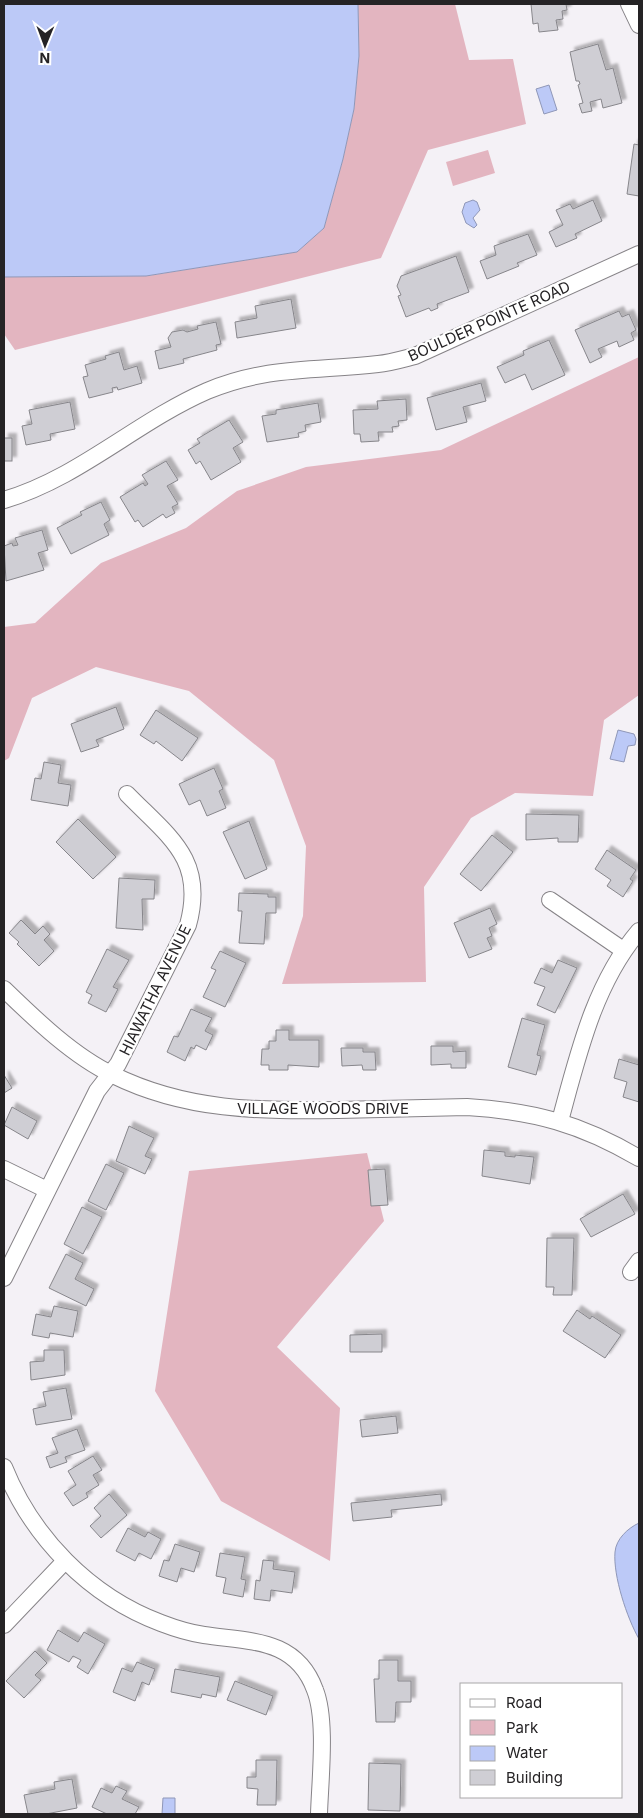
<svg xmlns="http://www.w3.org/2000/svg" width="643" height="1818" font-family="Inter,sans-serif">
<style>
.green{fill:#e3b5c0}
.water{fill:#bcc9f7;stroke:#8f97b8}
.building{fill:#cfced4;stroke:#87868b;filter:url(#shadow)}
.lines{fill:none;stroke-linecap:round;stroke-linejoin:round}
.minor-casing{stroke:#868387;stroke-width:18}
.minor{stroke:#fff;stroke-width:16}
.labels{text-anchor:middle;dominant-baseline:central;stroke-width:4.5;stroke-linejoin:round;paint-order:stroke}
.street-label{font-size:15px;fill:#252325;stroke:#fff}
</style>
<defs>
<filter id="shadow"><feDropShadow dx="4.5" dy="-4.5" stdDeviation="1" flood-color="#0004"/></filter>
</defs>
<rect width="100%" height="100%" fill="#f4f1f6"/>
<g class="green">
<path d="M358,4H455L469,60L513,59L526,124L428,150L381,258L15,350L4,334V277L147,276L297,252L324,228L343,159L354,109L359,56Z"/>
<path d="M488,150L495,173L453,186L446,162Z"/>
<path d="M639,357V695L604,720L593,796L515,793L471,818L424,887L426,982L282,984L303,916L306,846L274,760L189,691L96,667L32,698L9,758L4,761V627L35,623L101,563L186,528L237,491L306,467L441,450Z"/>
<path d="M367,1153L384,1221L277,1347L340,1408L330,1561L221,1501L155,1391L189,1171Z"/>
</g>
<g class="water">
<path d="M4,4H358L359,56L354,109L343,159L324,228L297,252L146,276L4,277Z"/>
<path d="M549,85L557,110L544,114L536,89Z"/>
<path d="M473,200L477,202L480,210L473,218L477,225L474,228L466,223L462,212L465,203Z"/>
<path d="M618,730L634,734L636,739L635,745L628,746L624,762L610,759Z"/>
<path d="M639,1523V1639C627,1618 613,1576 615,1552C616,1539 628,1528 639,1523Z"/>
<path d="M163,1798H175V1814H162Z"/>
</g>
<g class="building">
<path d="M531,4H566L567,10L562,11L563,19L556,20L558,30L539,32L538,23L533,24Z"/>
<path d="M598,44L606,70L613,68L622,103L603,108L601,99L590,102L592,111L582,113L579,104L583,103L578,85L580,84L579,81H576L570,52Z"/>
<path d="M634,144L639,145V196L627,194Z"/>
<path d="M593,200L602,221L575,234L577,238L556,247L549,232L563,225L556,210L570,204L573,209Z"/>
<path d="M528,234L537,255L517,263L519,266L487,279L480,261L496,255L494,246Z"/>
<path d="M456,256L469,292L437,304L438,308L431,311L429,308L406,317L398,296L401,295L397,286L401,276Z"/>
<path d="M291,299L296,328L237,338L235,322L257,318L255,306Z"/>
<path d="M619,311L622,317L629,314L636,330L631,333L634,340L619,347L617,341L598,349L602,357L590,363L575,330Z"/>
<path d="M216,322L221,344L216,345L217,350L183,359L184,363L159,369L155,351L171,347L168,338L172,332L183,330L187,332L198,329L197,326Z"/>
<path d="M549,340L565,375L532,390L525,374L505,383L497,367L524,355L523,351Z"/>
<path d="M119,352L124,370L137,366L142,383L118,390L117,387L112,388L113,392L89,398L83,377L88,376L85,365L106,359L105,356Z"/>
<path d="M481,383L486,401L463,407L467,422L436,430L427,398Z"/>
<path d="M406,399L407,420L398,421L399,426L392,427L393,432H378L379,441L361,442L360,434H354L353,410L378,409L377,401Z"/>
<path d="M70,402L75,429L50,434L51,440L26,445L22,426L32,424L29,410Z"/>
<path d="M318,403L321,422L305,425L306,431L298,433L299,437L267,442L262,416L276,414V410Z"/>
<path d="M229,420L243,442L233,448L241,462L211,480L200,461L196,464L188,450L200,443L197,439Z"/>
<rect x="4" y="438" width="8" height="23"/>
<path d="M166,461L178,480L167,486L178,504L172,507L175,513L166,518L163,514L143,527L138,520L135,522L120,497L143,483L145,486L148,484L142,475Z"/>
<path d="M101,502L110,520L104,524L109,535L71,554L57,528L82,515L80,512Z"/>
<path d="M42,530L48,550L38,553L44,570L6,581L4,546L12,543L13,546L18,545L15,538Z"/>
<path d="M116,707L124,729L96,740L99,746L81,752L71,724Z"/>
<path d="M156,710L198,738L182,761L156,741L154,744L140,735Z"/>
<path d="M44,762L61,765L58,783L71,785L68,806L31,800L35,778L41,779Z"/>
<path d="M214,768L223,789L219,791L226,808L207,816L200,800L189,805L179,784Z"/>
<path d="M526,814L579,815L578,842H558V838L526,840Z"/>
<path d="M78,819L116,857L93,879L56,842Z"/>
<path d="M249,821L267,869L245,879L223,832Z"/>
<path d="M492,835L513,852L481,891L460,874Z"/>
<path d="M607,850L636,870L630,879L633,881L623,897L607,886L611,880L595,869Z"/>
<path d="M119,878L155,880L154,899H142L143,930L116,928Z"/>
<path d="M239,893L268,894V897H276V913H266L264,944L239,943L242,911H238Z"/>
<path d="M490,908L497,924L489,928L492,936L487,938L492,949L469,958L454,923Z"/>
<path d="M21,920L35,934L43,926L50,934L44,940L54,951L39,966L17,944L19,942L9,933Z"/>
<path d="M107,949L129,960L113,987L118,989L106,1012L88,1003L92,995L86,992Z"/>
<path d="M220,951L246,963L225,1007L203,997L216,970L211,968Z"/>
<path d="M558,960L577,968L555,1013L537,1005L545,987L534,983L541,968L552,973Z"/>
<path d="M191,1009L212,1018L205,1031L213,1035L206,1050L196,1045L194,1049L191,1047L185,1061L167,1052L174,1036L178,1037Z"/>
<path d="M522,1018L545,1025L537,1055L541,1056L536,1075L508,1067Z"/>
<path d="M276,1030H289V1040H319V1067L288,1065V1070H269V1065H261L262,1049H269V1041H276Z"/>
<path d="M431,1046H453V1052L466,1051V1068H451V1064L431,1065Z"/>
<path d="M341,1048H363V1052H375L376,1070H363L362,1065L342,1066Z"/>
<path d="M619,1059L639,1065V1102L623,1097L627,1082L614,1078Z"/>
<path d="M4,1075L12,1088L4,1093Z"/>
<path d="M12,1107L37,1121L28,1139L4,1125Z"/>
<path d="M129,1126L154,1138L145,1156L152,1159L145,1174L116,1161Z"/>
<path d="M484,1150L505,1152V1156L515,1157V1155L534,1157L530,1184L482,1176Z"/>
<path d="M106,1164L124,1173L106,1210L88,1201Z"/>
<path d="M385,1169L388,1205L371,1206L368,1170Z"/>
<path d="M623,1194L635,1214L591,1237L580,1219Z"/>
<path d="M82,1207L102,1217L83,1254L64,1244Z"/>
<path d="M547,1238H574L572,1295H553L554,1287H546Z"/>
<path d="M66,1254L83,1263L75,1279L94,1289L86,1306L49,1288Z"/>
<path d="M54,1306L78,1311L73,1337L50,1333L49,1338L32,1335L36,1314L51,1317Z"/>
<path d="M577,1310L590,1319L592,1316L621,1335L605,1358L563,1331Z"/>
<path d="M382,1334V1352H350V1335Z"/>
<path d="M44,1350H64L65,1375L31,1380L30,1362L44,1361Z"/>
<path d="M66,1388L72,1419L36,1425L33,1409L46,1406L43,1392Z"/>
<path d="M396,1416L398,1433L362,1437L360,1420Z"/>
<path d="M77,1429L85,1450L65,1457L67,1462L50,1468L46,1457L58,1453L52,1438Z"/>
<path d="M93,1456L102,1470L93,1475L99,1485L86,1493L88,1497L73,1506L64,1493L76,1485L68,1471Z"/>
<path d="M109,1494L127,1515L101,1538L90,1526L101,1516L94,1508Z"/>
<path d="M441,1494L442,1505L391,1510L392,1517L353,1521L351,1503Z"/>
<path d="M128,1528L145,1537L148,1532L161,1539L151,1559L139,1553L135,1561L116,1551Z"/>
<path d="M175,1544L200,1552L194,1572L181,1568L177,1582L159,1576L164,1560L169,1561Z"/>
<path d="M220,1553L245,1557L241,1579L246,1580L243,1597L223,1593L226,1578L216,1576Z"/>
<path d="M263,1560L274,1561L273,1569L295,1572L292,1593L271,1590L270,1601L254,1599L256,1580L260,1581Z"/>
<path d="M58,1630L78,1642L84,1632L105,1644L88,1674L77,1667L81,1660L73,1656L69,1662L47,1650Z"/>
<path d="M35,1651L47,1663L35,1675L41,1680L24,1698L6,1681Z"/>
<path d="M379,1660H398V1681H411V1702H396L395,1722H376L374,1679H379Z"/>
<path d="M137,1662L155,1669L149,1685L142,1682L135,1701L113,1692L122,1668L132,1672Z"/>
<path d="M175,1669L220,1677L216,1697L202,1694L201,1698L171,1692Z"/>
<path d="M235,1681L273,1696L266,1715L227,1700Z"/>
<path d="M256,1760H277L276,1805H257L258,1789L247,1788V1777H256Z"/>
<path d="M369,1763L401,1764L400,1811L368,1810Z"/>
<path d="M72,1779L77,1808L46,1814H28L24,1795L55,1789L54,1782Z"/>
<path d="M116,1786L127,1791L122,1799L139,1807L135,1814H107L92,1807L101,1788L112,1793Z"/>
</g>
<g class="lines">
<defs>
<g id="minor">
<path d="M629,4L639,25"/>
<path d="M4,500C79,478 136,422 207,391C266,366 317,371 378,364C390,363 403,359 415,356L639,254"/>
<path d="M550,900L623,950"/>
<path d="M4,989C35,1019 73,1056 113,1075C186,1111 259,1111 338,1110C381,1109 424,1108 467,1107C534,1111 581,1124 639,1158"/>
<path d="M560,1121C578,1055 594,984 639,931"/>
<path d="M4,1169L47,1190"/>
<path d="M631,1272L639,1261"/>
<path d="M4,1278L97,1091L118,1064L188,925C206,859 169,837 127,794"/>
<path d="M4,1467C32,1537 89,1596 161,1623C174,1628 190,1633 204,1635C250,1642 296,1638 315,1690C327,1720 320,1780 319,1814"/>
<path d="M4,1625L65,1561"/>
</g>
</defs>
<use href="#minor" class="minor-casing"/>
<use href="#minor" class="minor"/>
</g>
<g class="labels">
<g class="street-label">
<text transform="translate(489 321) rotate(-24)">BOULDER POINTE ROAD</text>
<text transform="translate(155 990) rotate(-64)">HIAWATHA AVENUE</text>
<text x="323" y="1108">VILLAGE WOODS DRIVE</text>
</g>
</g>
<rect width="643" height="1818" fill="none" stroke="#252325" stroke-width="10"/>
<rect x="460" y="1683" width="162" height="115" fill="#ffffff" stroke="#a8a7a8"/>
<rect x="470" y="1699" width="25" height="8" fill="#ffffff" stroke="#a8a7a8"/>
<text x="506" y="1708" font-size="15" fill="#252325">Road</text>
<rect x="470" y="1720" width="25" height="15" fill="#e3b5c0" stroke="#a8a7a8"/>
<text x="506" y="1733" font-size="15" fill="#252325">Park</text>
<rect x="470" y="1746" width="25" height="15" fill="#bcc9f7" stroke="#a8a7a8"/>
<text x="506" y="1758" font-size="15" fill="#252325">Water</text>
<rect x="470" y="1770" width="25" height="15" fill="#cfced4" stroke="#a8a7a8"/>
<text x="506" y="1783" font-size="15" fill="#252325">Building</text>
<g transform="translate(45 45) rotate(181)" stroke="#ffffff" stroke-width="4" paint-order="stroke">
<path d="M0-4L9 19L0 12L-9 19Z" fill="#252325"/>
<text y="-8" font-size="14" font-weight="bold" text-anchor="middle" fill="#252325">N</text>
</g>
</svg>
